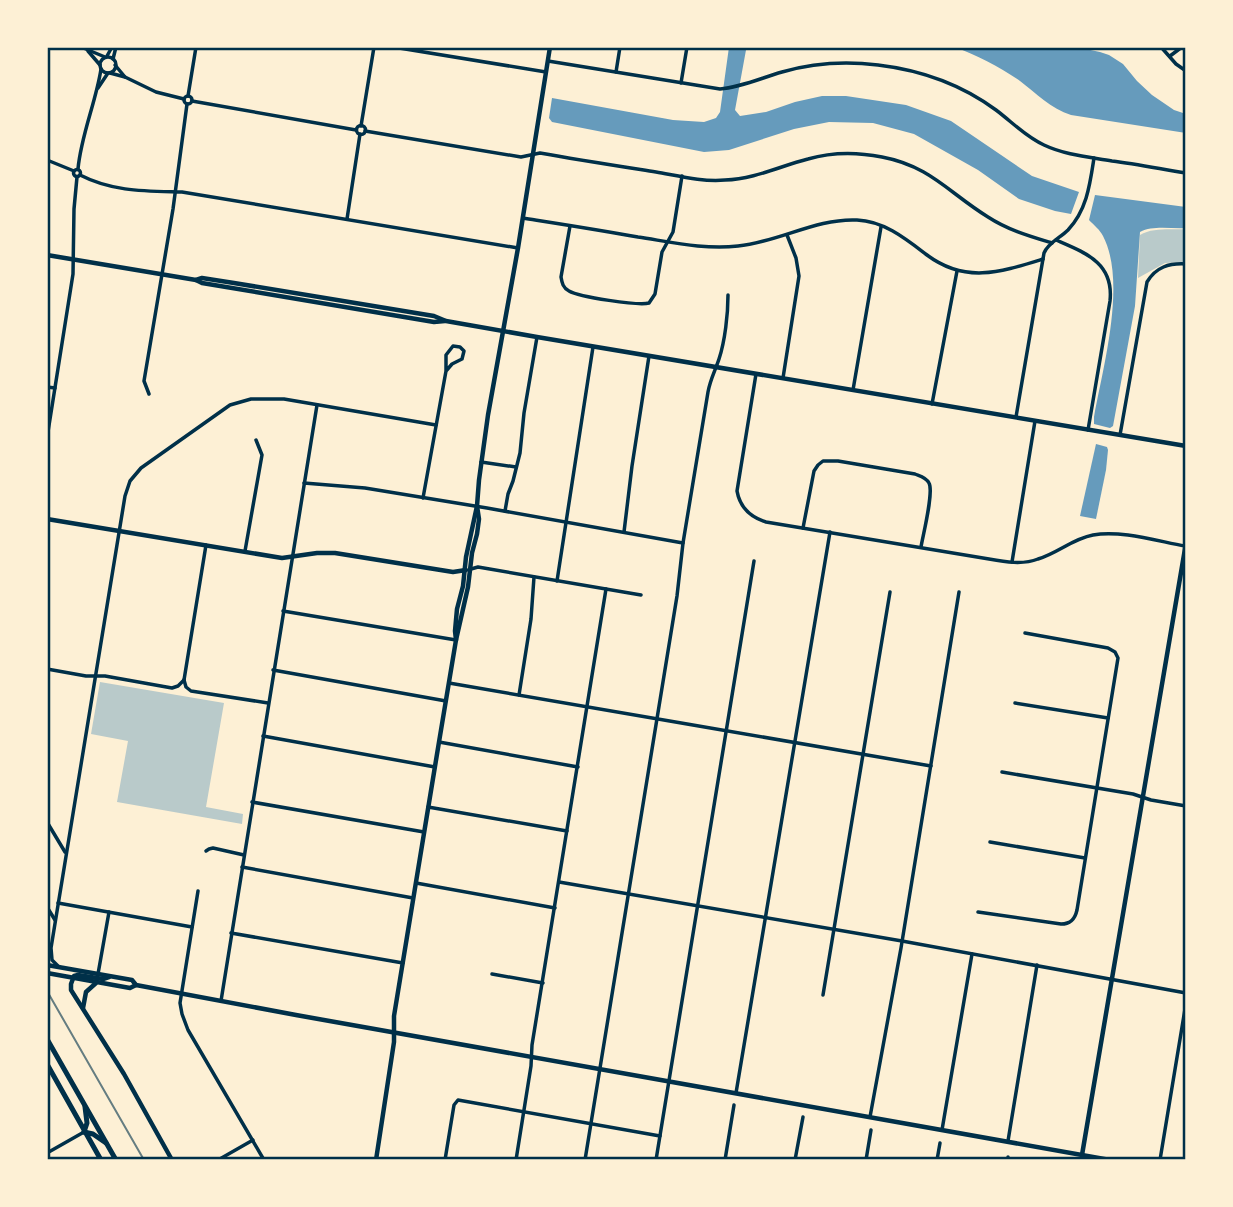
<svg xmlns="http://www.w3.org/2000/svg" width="1233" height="1207" font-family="'Zilla Slab',serif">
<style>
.green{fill:#b9caca}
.water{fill:#669bbc}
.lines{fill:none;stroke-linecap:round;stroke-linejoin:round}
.minor{stroke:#003049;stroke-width:3.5}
.tertiary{stroke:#003049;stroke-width:4.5}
.secondary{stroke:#003049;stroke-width:4.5}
.trunk{stroke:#003049;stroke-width:5}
.rail{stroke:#657d81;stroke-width:2}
.neatline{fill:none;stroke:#003049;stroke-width:2.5}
</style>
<rect width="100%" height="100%" fill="#fdf0d5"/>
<g class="green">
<path d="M1186,229V262L1165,263L1138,278L1140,235C1153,227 1171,230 1186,229Z"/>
<path d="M100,682L224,703L206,807L243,814L242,824L117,802L128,741L91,734Z"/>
</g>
<g class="water">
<path d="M729,47H749L746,50L735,110L740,116L766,112L795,102L822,96H846L906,105L951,121L1032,176L1079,192L1071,214L1055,211L1019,199L978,170L914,134L873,123L829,122L794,129L729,150L704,152L552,122L549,118L552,98L673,120L704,122L716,118L720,112Z"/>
<path d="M954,47H1076L1100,52L1109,55L1123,64L1137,81L1152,95L1174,110L1186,114V133L1071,115C1051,109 1036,93 1020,81C1000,67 977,55 954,47Z"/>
<path d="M1095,195L1186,207V228C1171,229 1153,225 1140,232L1135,306L1113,426L1110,428L1094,424V417C1103,367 1127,282 1103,236C1100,230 1094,225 1089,220Z"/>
<path d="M1096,444L1107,447L1108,450L1106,470L1096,519L1080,516Z"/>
</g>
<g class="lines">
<g class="minor">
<path d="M81,47L105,57"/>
<path d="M393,47L546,72"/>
<path d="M1161,47L1176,64L1186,71"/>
<path d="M88,51L100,65"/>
<path d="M107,56L112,47"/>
<path d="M1170,56L1182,47"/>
<circle cx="108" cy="65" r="8"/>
<path d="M113,59L116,47"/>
<path d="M548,61L720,89C742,87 761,78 782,72C813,63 845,61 878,65C920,70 962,85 996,110C1012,122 1026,137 1044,145C1065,155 1089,157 1112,161C1136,164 1161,169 1186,173"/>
<path d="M115,65L125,77"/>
<path d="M616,72L620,47"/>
<path d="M110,73L125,77L156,92L184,99"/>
<path d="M681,83L687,47"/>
<path d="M98,88L108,73"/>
<circle cx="188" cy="100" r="4"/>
<path d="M188,96L196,47"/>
<path d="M192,101L356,130"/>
<circle cx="361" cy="130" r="4.5"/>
<path d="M361,126L374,47"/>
<path d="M365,131L521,157L540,153C579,160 618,166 656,172C679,176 702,182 725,180C755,179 780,166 808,159C832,152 857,152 882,157C930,166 949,193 988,217C1008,230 1029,236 1052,243"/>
<path d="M47,160L74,171"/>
<path d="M78,169C81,135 96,102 101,69"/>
<circle cx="77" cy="173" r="3.5"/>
<path d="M80,175C113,192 146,191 182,192L518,248"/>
<path d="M523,218C561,224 600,230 638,237C671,242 705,250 738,246C779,242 816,218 857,220C884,221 906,239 927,255C966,284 1001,272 1043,259"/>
<path d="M347,219L360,134"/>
<path d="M570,226L561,277C562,283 563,288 569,291C579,297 639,306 649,303L655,294L662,252L673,232L682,176"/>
<path d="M1056,240C1086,253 1114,263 1110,301L1088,430"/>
<path d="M756,374L737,491C740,508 750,517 766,522L989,559C1005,562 1023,565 1038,559C1058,553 1072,539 1093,535C1121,530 1157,541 1185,546"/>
<path d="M783,378L799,276L796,258L787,235"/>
<path d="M47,387L55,388"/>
<path d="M853,390L881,227"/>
<path d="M149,394L144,381L173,209L187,104"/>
<path d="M932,404L957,271"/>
<path d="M1016,417L1044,253C1048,243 1060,238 1068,230C1087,210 1090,184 1094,158"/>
<path d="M1120,435L1147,282C1156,267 1169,263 1186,264"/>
<path d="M47,438L73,274L74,209L77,177"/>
<path d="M481,462L516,467"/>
<path d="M304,483L365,488L487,508L683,543"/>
<path d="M423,498L446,371V355L453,346L460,347L464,351L462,359L452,364L446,371"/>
<path d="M505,511L508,494L513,481L520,453L524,413L537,337"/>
<path d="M803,528L814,471L818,465L823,461H838L915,474C920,476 926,477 929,483C934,492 923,535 921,547"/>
<path d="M624,532L632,466L649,356"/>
<path d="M245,551L262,455L256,440"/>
<path d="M1012,562L1035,421"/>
<path d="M471,569L478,567L641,595"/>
<path d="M557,581L593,347"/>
<path d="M283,611L456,640"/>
<path d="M47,669L86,676H105L172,688L178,686L184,680"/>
<path d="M273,670L446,701"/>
<path d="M184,680L206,545"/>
<path d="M184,680L186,687L191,691L268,703"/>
<path d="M449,683C610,711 770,738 931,766"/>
<path d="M519,695L531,619L534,577"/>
<path d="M1015,703L1108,718"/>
<path d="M263,736L435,767"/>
<path d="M439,742L578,767"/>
<path d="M1002,772L1133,794L1151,800L1186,806"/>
<path d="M252,802L424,832"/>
<path d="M428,807L567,831"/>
<path d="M47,822L65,852"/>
<path d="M990,842L1085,858"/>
<path d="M206,851L209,849L213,848L244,855"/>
<path d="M242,867L413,898"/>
<path d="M559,882L902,941L1186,993"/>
<path d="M416,883L555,908"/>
<path d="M198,891L180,1003L182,1014L188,1030L264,1160"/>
<path d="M58,903L192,927"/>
<path d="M47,907L55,920"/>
<path d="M978,912L1061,924C1071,924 1075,919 1077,910L1118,658L1115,652L1108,648L1025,633"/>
<path d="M231,933L403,963"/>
<path d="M59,967L52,960L51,948L125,496L130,481L141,468L230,405L251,399H284L436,425"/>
<path d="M98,974L109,912"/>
<path d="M492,974L543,983"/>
<path d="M823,995L890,592"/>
<path d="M221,1001L317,405"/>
<path d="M736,1093L830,532"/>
<path d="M870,1117L901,948L959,592"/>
<path d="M942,1130L972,954"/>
<path d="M1008,1141L1037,965"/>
<path d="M47,1153L84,1132"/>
<path d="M218,1160L253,1140"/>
<path d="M445,1160L454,1105L458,1100L660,1136"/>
<path d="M516,1160L531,1066L532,1045L606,589"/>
<path d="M585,1160L677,596L683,543L708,392C710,380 715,371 719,359C725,341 728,314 728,295"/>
<path d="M656,1160L754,561"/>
<path d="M725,1160L734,1105"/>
<path d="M795,1160L803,1117"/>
<path d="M866,1160L871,1130"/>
<path d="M937,1160L940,1143"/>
<path d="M1008,1160V1157"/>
<path d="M1160,1160L1186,1003"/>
</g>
<g class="tertiary">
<path d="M47,255L196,280L202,278L234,283L434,316L446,321L537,337L1186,446"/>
<path d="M196,280L202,283L434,322L445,321"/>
<path d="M47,519L282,558L317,553H335L453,572L466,570"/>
<path d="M456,640L455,631L457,609L463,586L466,557L477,506L479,480L488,415L518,248L550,47"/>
<path d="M376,1160L394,1042V1016L439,742L456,640L468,587L472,553L477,534L479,519L477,506"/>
</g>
<g class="secondary">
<path d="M47,965L132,980L136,985L296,1015L1110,1160"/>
<path d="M47,973L130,988L136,985"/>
<path d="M109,977L103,979L78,975L74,976L71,984V990L124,1074L172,1160"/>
<path d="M83,1008L86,992L96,983"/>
<path d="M1082,1155L1186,543"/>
</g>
<g class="trunk">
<path d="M47,1039L116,1160"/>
<path d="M47,1064L101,1160"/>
<path d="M84,1132L87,1123L85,1107"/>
<path d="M84,1132L93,1134L106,1143"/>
</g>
<path class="rail" d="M47,991L144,1160"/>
</g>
<rect width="1233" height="1207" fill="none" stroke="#fdf0d5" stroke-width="98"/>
<rect x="49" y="49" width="1135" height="1109" class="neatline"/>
</svg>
